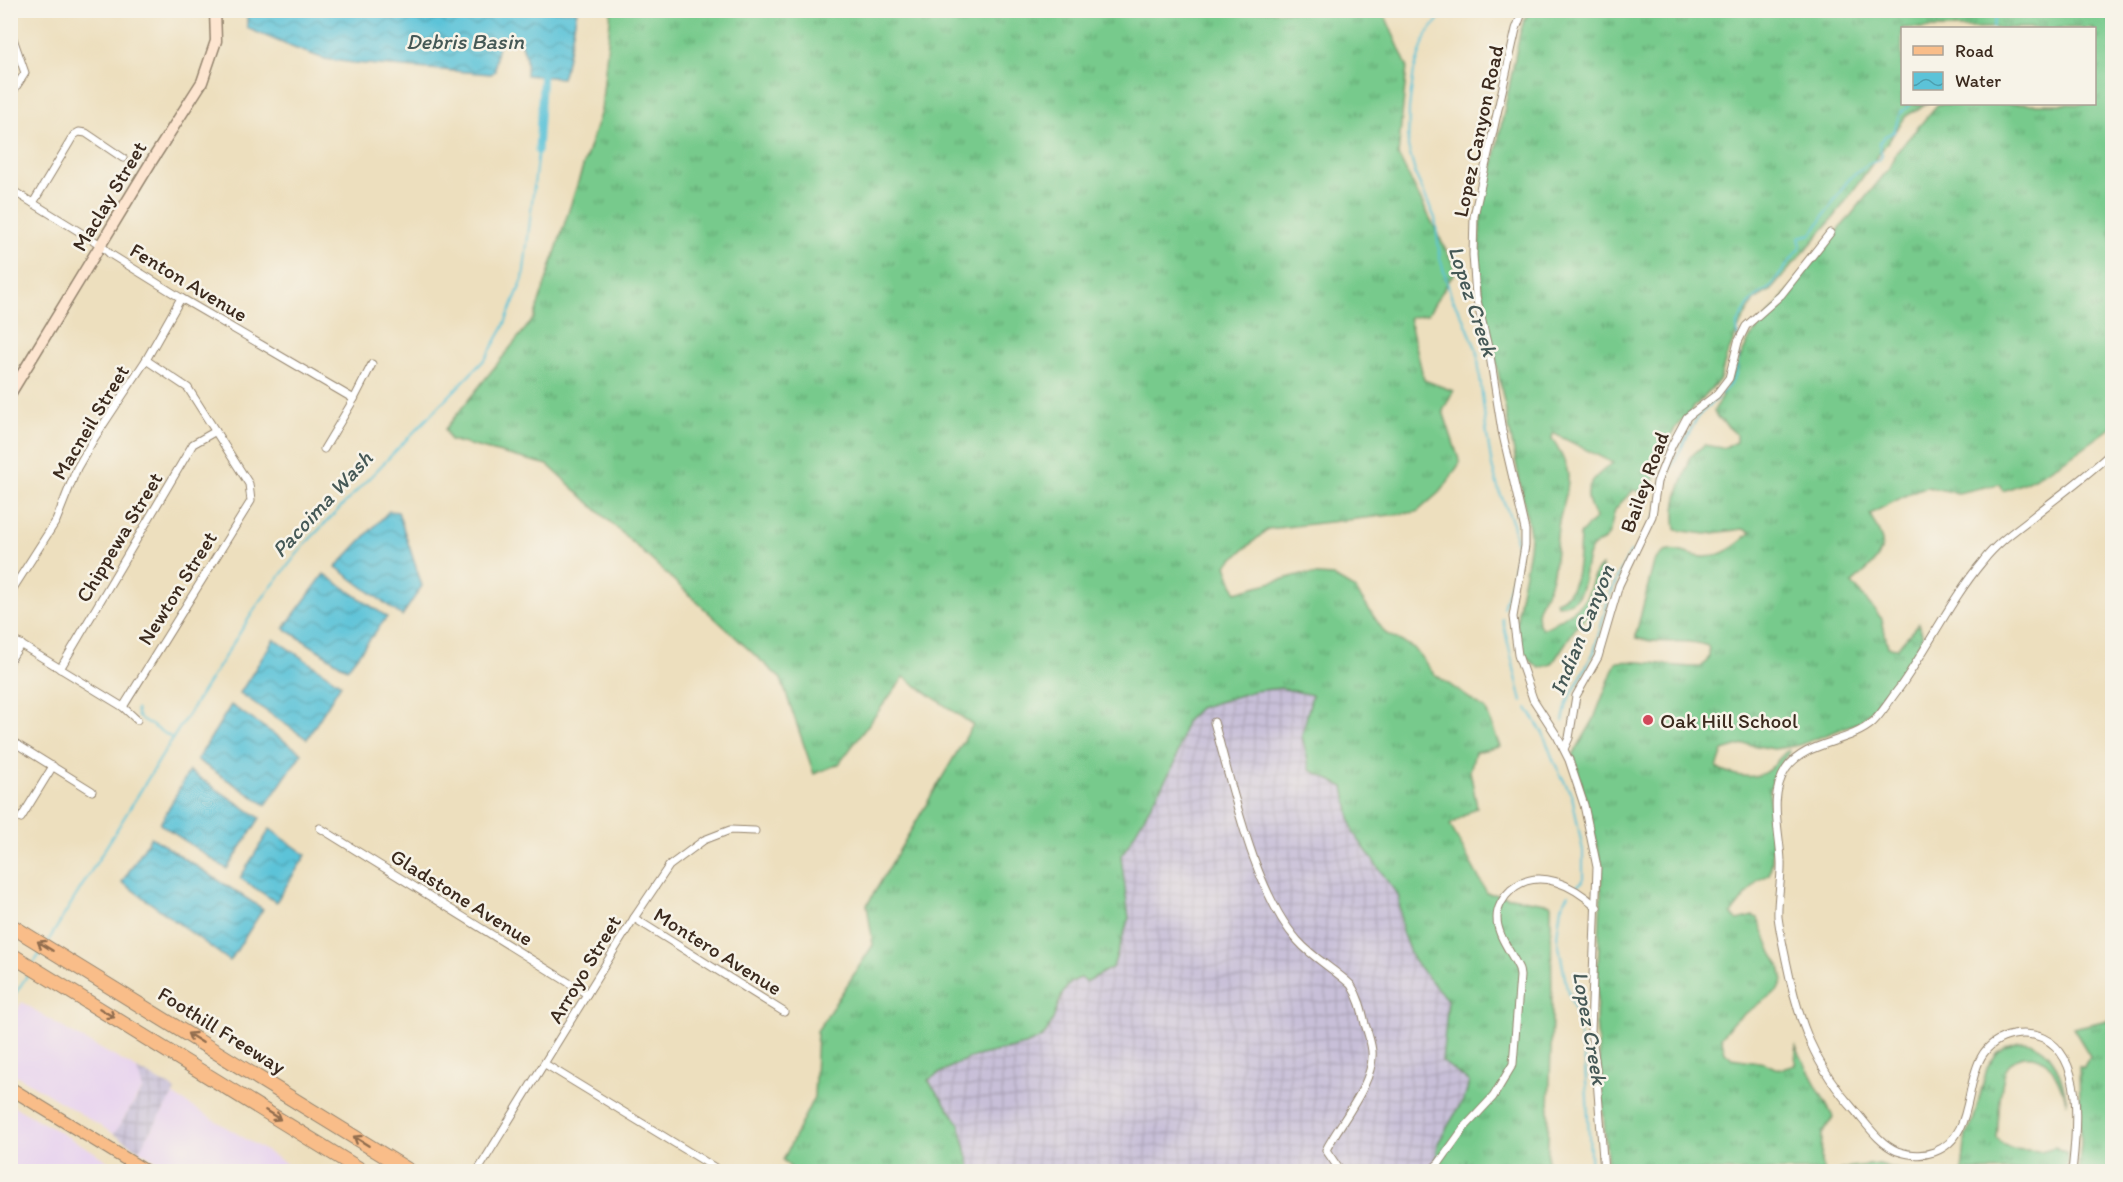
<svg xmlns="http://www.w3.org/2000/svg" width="2123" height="1182" font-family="Itim,sans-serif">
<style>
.built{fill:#e7d2ef}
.industrial{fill:url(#industrial-grid)}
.grass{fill:url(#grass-tufts);stroke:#597a55;stroke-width:1.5}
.water{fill:url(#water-waves);stroke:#4c767b;stroke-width:1.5}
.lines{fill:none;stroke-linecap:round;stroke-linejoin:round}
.stream{stroke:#5cc3d8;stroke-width:2}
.canal{stroke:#5cc3d8;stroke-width:7}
.street-casing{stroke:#94846e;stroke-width:9}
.secondary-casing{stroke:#94846e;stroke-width:13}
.primary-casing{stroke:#94846e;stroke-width:14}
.highway-casing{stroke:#94846e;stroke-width:16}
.street{stroke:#fff;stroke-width:7}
.secondary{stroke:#fde5d0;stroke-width:10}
.primary{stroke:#f9bd89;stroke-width:12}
.highway{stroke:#f9bd89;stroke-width:14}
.oneway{stroke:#906c4e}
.poi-dot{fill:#d1495b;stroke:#f7f3e8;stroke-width:2}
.labels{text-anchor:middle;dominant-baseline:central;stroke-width:5;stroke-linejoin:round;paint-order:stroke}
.street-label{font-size:21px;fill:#3b2a1e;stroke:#f7f3e8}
.poi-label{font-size:21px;fill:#3b2a1e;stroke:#f7f3e8;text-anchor:start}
.water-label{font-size:22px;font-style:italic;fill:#455856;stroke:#f7f3e8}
</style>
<defs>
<pattern id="industrial-grid" width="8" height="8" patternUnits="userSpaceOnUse" patternTransform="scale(1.5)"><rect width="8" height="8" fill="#c8bfd8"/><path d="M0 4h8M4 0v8" fill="none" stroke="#ada4b9"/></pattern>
<pattern id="grass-tufts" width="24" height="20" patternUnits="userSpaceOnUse" patternTransform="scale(1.5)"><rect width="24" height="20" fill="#77ca8c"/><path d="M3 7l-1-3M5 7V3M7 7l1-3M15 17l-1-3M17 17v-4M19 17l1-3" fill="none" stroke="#63a472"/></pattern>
<pattern id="water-waves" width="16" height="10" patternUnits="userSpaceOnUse" patternTransform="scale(1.5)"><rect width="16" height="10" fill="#5cc3d8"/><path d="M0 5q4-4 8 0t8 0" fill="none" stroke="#4d9faf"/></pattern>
</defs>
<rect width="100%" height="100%" fill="#f7f3e8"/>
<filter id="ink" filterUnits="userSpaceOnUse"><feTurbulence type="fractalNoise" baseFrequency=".0167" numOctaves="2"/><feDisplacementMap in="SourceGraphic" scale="12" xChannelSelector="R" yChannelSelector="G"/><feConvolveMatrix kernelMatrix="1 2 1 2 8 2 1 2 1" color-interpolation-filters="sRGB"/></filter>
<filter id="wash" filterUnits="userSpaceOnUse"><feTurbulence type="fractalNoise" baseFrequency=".008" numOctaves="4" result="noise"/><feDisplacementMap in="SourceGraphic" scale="24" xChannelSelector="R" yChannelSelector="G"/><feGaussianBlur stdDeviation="1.35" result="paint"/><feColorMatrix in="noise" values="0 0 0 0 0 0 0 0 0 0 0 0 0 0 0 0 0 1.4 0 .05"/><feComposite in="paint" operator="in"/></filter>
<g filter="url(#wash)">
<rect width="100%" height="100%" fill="#eddfbe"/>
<g class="built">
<path d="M22,1002L68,1031L137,1069L143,1088L114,1134L11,1072L10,1022Z"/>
<path d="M173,1095L287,1164L282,1171H175L139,1150Z"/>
<path d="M11,1102L15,1107L91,1150L122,1171H11Z"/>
</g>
<g class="industrial">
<path d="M1281,688L1312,695L1302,736L1344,787L1353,832L1399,897L1402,932L1413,960L1448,1001L1442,1061L1469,1082L1465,1097L1438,1143L1436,1171H969L970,1165L928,1080L965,1060L1045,1035L1066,987L1074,980L1081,978L1129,918L1121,857L1175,763L1186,721L1199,708L1254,691Z"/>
<path d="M137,1069L176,1090L139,1150L114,1134L143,1089Z"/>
</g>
<g class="grass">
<path d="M611,11H1383L1407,66L1398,155L1456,270L1428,314L1409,318L1424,380L1453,391L1443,411L1460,463L1443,489L1417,512L1268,529L1226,565L1236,592L1302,574L1333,576L1355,589L1385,633L1414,648L1433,673L1486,710L1500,747L1475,752L1470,771L1477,807L1450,825L1487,893L1551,904L1552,1017L1547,1171H1436L1438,1143L1465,1097L1469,1082L1442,1061L1448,1001L1413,960L1402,932L1399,897L1353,832L1344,787L1310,770L1302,736L1312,695L1281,688L1254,691L1199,708L1186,721L1175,763L1121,857L1129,918L1113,967L1086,982L1081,978C1056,984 1059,1019 1045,1034C1032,1049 985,1051 965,1060C953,1065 940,1073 928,1080L959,1123L970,1165L969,1171H794L783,1160L814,1097L817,1031L873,945L867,905L973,725L904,677L839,764L814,774L781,679L548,465L450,440L445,429L534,318L601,111Z"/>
<path d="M1530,11H2112V427C2078,452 2044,477 2003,491L1999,484L1958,493L1927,487L1916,490L1870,514C1873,522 1880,532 1882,541C1885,557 1863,574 1852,583L1882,619L1888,647L1897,648L1919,623L1923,637L1914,654L1874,708L1859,722L1800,745L1774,749L1746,744L1723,751L1717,768C1732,775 1752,782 1767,771C1775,765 1780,756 1788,750L1789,753C1763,784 1769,804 1772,842C1773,854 1773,863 1769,875L1758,880L1731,914L1738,920L1753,916L1758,918L1772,953L1780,966L1783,981L1779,990L1733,1022L1721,1037L1725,1052L1732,1058L1765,1063L1775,1068L1782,1069L1795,1065L1796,1047L1833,1117L1822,1134L1821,1163L1825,1171H1608L1596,1020L1602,867L1586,800L1573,755L1593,721L1616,662C1645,659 1672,668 1701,667C1709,660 1711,656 1708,646C1685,637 1660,646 1636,638V634L1654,562C1670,539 1687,558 1706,557C1723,556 1739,544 1751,532L1743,529L1706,534L1676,530C1674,516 1674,505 1679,491C1682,479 1689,471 1689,458L1704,445L1723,448L1736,442V434L1717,417L1714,411L1750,338L1888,170L1896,153L1938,104H2094V28H1902V104H1926L1906,116L1835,216L1771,290L1754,300L1741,323L1726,358L1720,379L1675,428L1657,466L1650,495L1634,490C1628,496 1619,503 1615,510C1612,518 1612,530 1607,537C1604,542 1596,543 1592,548C1578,568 1594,604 1557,605L1556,601C1580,595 1579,555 1580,534L1596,518C1579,491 1590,479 1613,463L1553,433L1552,439C1558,445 1568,468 1568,476C1569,491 1562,507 1559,522C1555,543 1557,567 1549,586C1543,602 1530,611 1542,629C1553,625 1578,609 1585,599C1593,589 1590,572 1602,566L1598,597L1592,612L1578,624L1552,664L1540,668C1530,662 1520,651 1518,639C1513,604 1530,568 1530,533L1481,286L1479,258L1481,209L1491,176L1520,33L1524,21Z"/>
<path d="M2112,1019V1171H2078L2081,1144L2079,1066L2083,1068L2090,1056L2073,1028Z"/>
<path d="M2019,1042C2053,1040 2062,1077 2067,1103C2059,1084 2052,1052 2025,1056C2014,1057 2008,1063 2005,1073C1999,1089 1999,1120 1997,1138L2002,1144L2012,1149L2041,1151L2055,1147L2068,1153L2066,1171H1962L1966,1134L1973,1122L1987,1068L1997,1053L2007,1046Z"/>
<path d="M1879,1164L1902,1171H1837L1851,1167Z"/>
</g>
<g class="water">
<path d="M247,11V10L577,11L566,66L562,78L526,75C527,61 527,42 510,37C494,40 496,58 495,71L491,74L354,63L325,59L294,48L249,29L247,26Z"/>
<path d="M389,511L398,512L422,586L402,616L336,567Z"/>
<path d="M324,574L387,617L347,669L284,628Z"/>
<path d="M274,639L341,684L307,739L240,693Z"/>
<path d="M231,705L302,753L266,805L197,760Z"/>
<path d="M189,771L260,818L227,869L160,824Z"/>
<path d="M270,829L306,855L276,902L240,878Z"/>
<path d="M151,837L263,909L230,961L122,882Z"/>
</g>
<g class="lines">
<g class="stream">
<path d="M1446,10L1426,35L1414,71L1409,108L1408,147L1416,176L1435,218L1440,258L1452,299L1464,319L1477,351L1486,429L1492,466L1499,491L1513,523L1517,548L1514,571L1503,608"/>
<path d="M1993,28L1996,16L2003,13V10"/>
<path d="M1738,338L1737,324L1744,312L1753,299L1771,287L1801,246L1799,237L1812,234L1848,180L1868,164L1879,160L1882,156L1879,143L1885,136L1894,132L1899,115L1910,104"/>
<path d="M1720,394C1735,381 1739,373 1738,352"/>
<path d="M1647,534L1661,507L1662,485L1698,416L1717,398"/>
<path d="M1502,618L1522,702"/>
<path d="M1527,708L1543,733L1554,762L1572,796L1583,851V881L1577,886"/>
<path d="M136,709L138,717L172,738"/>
<path d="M1563,721L1567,703L1594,652L1609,597L1618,576L1631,552"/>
<path d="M1569,894L1561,907L1557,935L1566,984L1576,1013L1585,1063L1591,1172"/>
<path d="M47,943L173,738L258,604L305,544L486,358L503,328L523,279L538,151"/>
<path d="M34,963L42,950"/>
<path d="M10,1002L30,971"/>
</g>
<path class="canal" d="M538,151L543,70"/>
</g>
</g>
<g filter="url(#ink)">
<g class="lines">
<defs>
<g id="street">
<path d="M1523,10L1516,29L1474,216L1473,255L1476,296L1490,356L1502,431L1525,530V546L1513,617L1518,655L1533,699L1557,736L1569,760L1584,805L1597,867L1591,1031L1596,1066L1604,1172"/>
<path d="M10,30L25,73L10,96"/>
<path d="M10,189L101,245L110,254L181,298L354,399"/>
<path d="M33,203L74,135L79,132L86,133L123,158"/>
<path d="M324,449L354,399L372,364"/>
<path d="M10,593L56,521L77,468L95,437L146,360L181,298"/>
<path d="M10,638L123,707L137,720"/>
<path d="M10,660L21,644"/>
<path d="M60,669L193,444L216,431"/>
<path d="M123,707L251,501L249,484L188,388L146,360"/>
<path d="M1214,722C1232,785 1254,892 1298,941C1313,958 1334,969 1351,985C1359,997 1362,1010 1365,1024C1368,1033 1371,1042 1372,1051C1375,1083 1340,1122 1326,1150L1341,1172"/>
<path d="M10,740L92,791"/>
<path d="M1564,749L1569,738L1576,696L1598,657L1619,585L1652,516L1657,482L1672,445L1687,417L1716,395L1729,378L1738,342L1746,326L1781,295L1830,233"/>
<path d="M21,818L53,766"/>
<path d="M320,828L587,994"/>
<path d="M634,918L784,1012"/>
<path d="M545,1064L722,1172"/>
<path d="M477,1172L634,918L669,866L704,840L730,830L755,831"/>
<path d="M1429,1172L1439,1163L1464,1128L1493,1097L1513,1064L1520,976L1519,969C1512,953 1497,936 1497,918C1497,908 1503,897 1511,890C1538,866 1574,886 1597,907"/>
<path d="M2072,1172C2076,1134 2086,1058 2043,1038C2034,1034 2023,1033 2013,1035C1951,1047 1988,1132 1934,1152C1923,1156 1909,1155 1897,1151C1880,1144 1868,1126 1856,1112C1814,1066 1798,1020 1786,960C1783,946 1780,932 1778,917C1777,899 1782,879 1781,861C1780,831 1768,796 1786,769C1805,741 1848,744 1873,722C1883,712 1891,698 1900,687C1929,646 1951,599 1983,561C1996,544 2013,532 2030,519C2057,497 2087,476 2112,452"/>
</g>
<path id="secondary" d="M10,394L151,162L202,82L216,41L215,10"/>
<path id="primary" d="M10,1088L147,1172"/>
<g id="highway">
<path d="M10,925L411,1172"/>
<path d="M10,954L364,1172"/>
</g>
</defs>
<use href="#street" class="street-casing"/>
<use href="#secondary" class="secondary-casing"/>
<use href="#primary" class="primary-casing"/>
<use href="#highway" class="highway-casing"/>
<use href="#street" class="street"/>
<use href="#secondary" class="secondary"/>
<use href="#primary" class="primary"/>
<use href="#highway" class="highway"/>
</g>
<defs><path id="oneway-shaft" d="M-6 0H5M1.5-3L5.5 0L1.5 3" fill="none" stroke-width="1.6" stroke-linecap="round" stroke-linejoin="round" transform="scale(1.5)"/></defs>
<g class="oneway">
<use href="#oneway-shaft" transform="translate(45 946) rotate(-148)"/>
<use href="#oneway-shaft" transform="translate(107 1013) rotate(32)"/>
<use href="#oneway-shaft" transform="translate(195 1038) rotate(-148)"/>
<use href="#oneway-shaft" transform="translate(273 1115) rotate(32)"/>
<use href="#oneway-shaft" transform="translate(361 1141) rotate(-148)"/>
</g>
</g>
<circle class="poi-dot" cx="1648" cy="720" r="6"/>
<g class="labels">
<g class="street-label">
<text transform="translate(1478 131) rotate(-78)">Lopez Canyon Road</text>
<text transform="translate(109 196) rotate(-59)">Maclay Street</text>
<text transform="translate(189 282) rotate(31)">Fenton Avenue</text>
<text transform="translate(90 422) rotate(-59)">Macneil Street</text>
<text transform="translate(1644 482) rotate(-70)">Bailey Road</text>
<text transform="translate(119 537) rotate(-59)">Chippewa Street</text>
<text transform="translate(177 588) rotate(-58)">Newton Street</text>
<text transform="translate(462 897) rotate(32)">Gladstone Avenue</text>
<text transform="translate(718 951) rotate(32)">Montero Avenue</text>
<text transform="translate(584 969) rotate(-59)">Arroyo Street</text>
<text transform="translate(222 1030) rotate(32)">Foothill Freeway</text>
</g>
<g class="poi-label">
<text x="1660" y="720">Oak Hill School</text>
</g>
<g class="water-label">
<text x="465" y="41">Debris Basin</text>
<text transform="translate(1473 301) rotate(72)">Lopez Creek</text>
<text transform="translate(322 504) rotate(-47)">Pacoima Wash</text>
<text transform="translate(1582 630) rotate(-68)">Indian Canyon</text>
<text transform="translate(1590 1028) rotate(80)">Lopez Creek</text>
</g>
</g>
<rect width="2123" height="1182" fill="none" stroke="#f7f3e8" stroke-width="36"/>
<rect x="1901" y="27" width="195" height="78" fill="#f7f3e8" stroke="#aca397" stroke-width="1.5"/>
<rect x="1913" y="46" width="30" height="9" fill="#f9bd89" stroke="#aca397" stroke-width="1.5"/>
<text x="1955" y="57" font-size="18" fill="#3b2a1e">Road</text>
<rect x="1913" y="72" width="30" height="18" fill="url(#water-waves)" stroke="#aca397" stroke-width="1.5"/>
<text x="1955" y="87" font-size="18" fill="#3b2a1e">Water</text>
</svg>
